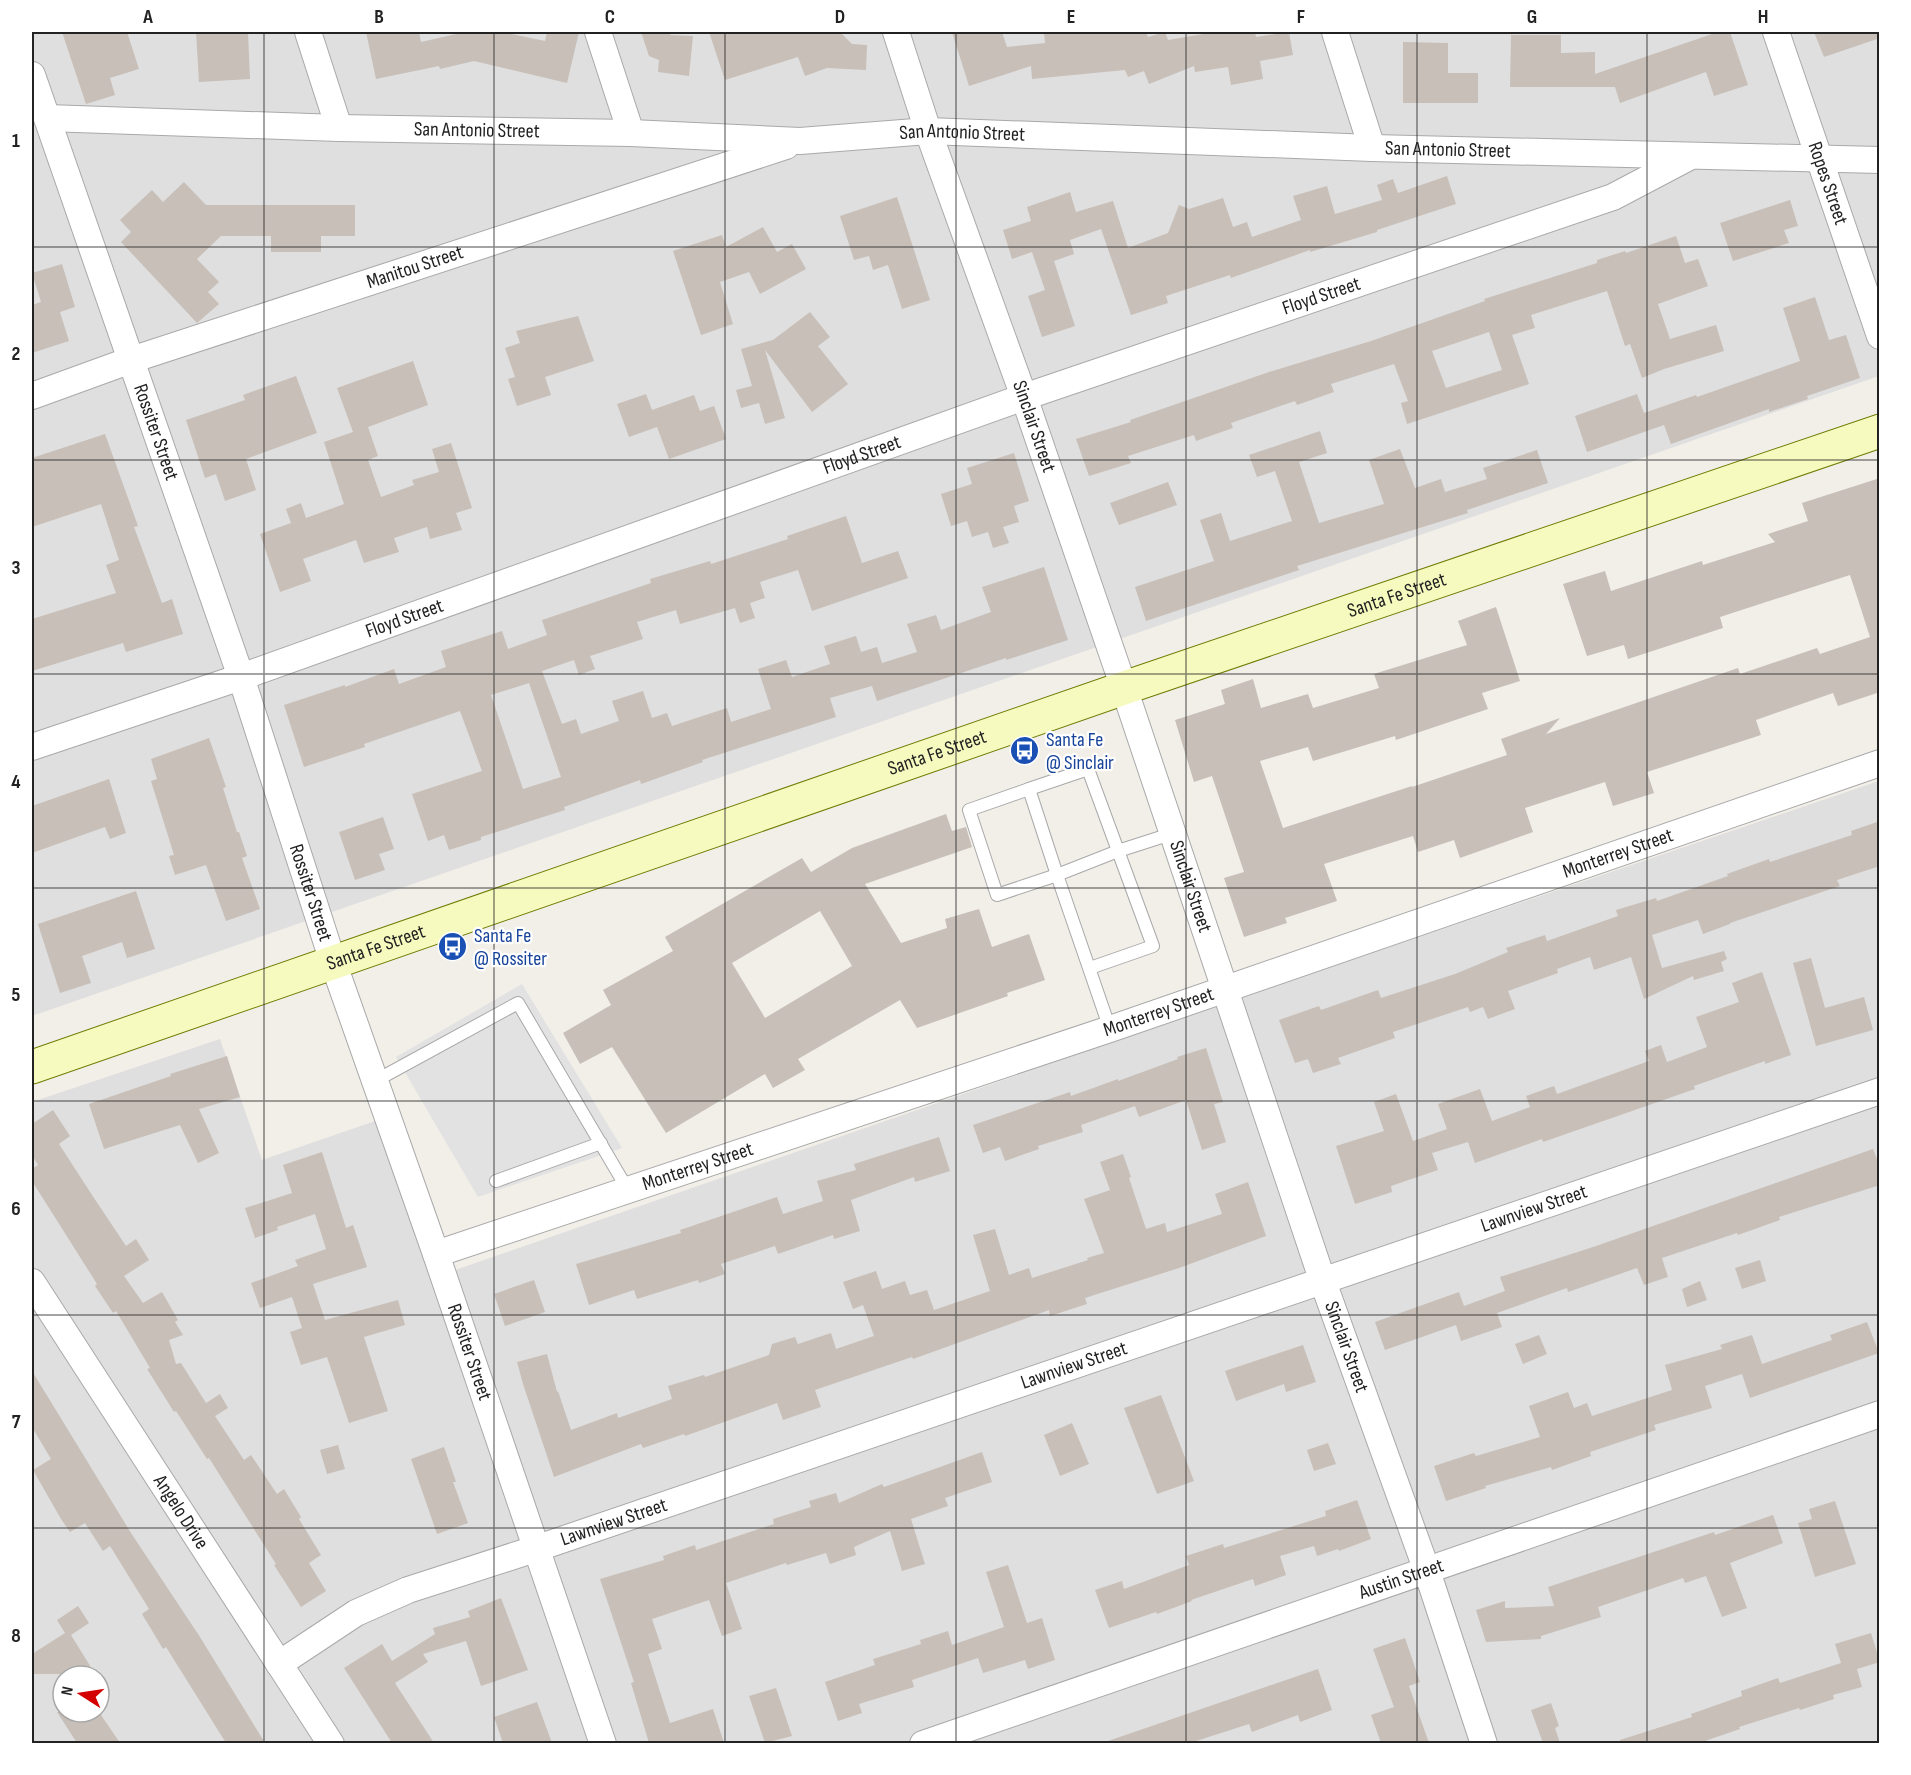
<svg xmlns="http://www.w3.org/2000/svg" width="1911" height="1775" font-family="'Sofia Sans Condensed',sans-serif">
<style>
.residential{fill:#e0dfdf;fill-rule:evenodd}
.parking{fill:#e2e2e2}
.building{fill:#c7bfb8;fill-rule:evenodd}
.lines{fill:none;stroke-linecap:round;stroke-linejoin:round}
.service-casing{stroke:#a9a9a9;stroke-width:14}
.minor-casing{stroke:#a9a9a9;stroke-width:28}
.secondary-casing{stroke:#707d05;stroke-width:35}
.service{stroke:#fff;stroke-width:12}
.minor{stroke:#fff;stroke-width:26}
.secondary{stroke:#f7fabf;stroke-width:33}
.grid{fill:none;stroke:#222;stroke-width:1.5;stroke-opacity:0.55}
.labels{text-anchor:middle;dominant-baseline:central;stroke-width:4.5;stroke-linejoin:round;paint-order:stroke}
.street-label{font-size:20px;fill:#222;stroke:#fff}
.transit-label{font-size:20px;fill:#164399;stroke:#fff;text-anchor:start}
.neatline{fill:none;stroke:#222;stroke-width:2}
.grid-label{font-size:20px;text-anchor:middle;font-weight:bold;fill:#222}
</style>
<rect width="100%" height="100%" fill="#f2efe9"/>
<g class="residential">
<path d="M32,32H1879V376L32,1016Z"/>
<path d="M1879,781V1743H32V1102L220,1039L262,1160L378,1120L432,1278L1310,974ZM63,1676H99V1712H63Z"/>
</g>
<path class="parking" d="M522,984L622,1148L478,1197L396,1057Z"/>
<g class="building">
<path d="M62,32H127L139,69L110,78L115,95L86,104Z"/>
<path d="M196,32H248L250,79L199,82Z"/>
<path d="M366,32H419L421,42L465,32H502L545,41L547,32H579L567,83L474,61L440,69L439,66L376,79Z"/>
<path d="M641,32H671L670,35L693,36L689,76L658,72L659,60L649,56Z"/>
<path d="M709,32H840L852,44L867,45L866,70L827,68L805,76L798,57L725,80Z"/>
<path d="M952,32H1002L1007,47L1045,43L1044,32H1146L1148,37L1165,32L1168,40L1215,32H1255L1256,37L1289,32L1293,55L1260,61L1263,79L1231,85L1228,67L1195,72L1194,66L1149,84L1144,71L1128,77L1125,70L1032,79L1031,66L969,86Z"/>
<path d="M1718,32H1730L1748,85L1714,96L1706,72L1620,103L1615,87H1510L1511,35H1561V53L1595,52V74Z"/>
<path d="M1814,32H1880V38L1824,57Z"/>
<path d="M1403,42L1448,43V73H1478V103H1403Z"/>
<path d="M1447,176L1456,204L1377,230V232L1310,252V250L1231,278L1230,275L1166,296L1168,303L1131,315L1101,229L1070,240L1074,254L1054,261L1075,326L1042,337L1028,296L1045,290L1032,252L1012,259L1003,230L1031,221L1027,207L1070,192L1076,212L1113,201L1128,248L1168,233L1179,205L1189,209L1223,198L1233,227L1247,222L1252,237L1301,220L1293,196L1327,186L1335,214L1382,200L1377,185L1393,179L1398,193Z"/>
<path d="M184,182L206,205H355V236H321V252H271V236H221L197,259L219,282L208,292L219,304L197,323L121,242L131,232L120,220L152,190L163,202Z"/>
<path d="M897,197L930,300L902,309L888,265L873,270L869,256L854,260L840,216Z"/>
<path d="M1790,200L1798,226L1784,230L1789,243L1733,261L1720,223Z"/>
<path d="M763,227L777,252L792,244L806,269L760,294L749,272L720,282L733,324L701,335L673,251L722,235L726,247Z"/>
<path d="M1676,236L1685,263L1698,259L1708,286L1658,304L1670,339L1716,325L1724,351L1664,369L1642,378L1630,344L1625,346L1607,291L1531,315L1535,328L1512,335L1529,384L1407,424L1401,403L1408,401L1394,364L1331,384L1334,392L1297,405L1295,401L1231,423L1233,428L1196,441L1194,435L1128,456L1131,463L1089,476L1076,439L1131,422L1130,420L1269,372L1371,341L1485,301L1484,299L1597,263V260L1625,251L1626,253ZM1489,332L1502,370L1446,388L1432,351Z"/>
<path d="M62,264L75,307L60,312L69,341L32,353V305L41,302L32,273Z"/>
<path d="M1815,297L1829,340L1846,335L1860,378L1807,396L1808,399L1769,412V409L1671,444L1664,425L1587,452L1575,416L1637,394L1644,413L1696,395L1697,397L1800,361L1783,308Z"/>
<path d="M810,312L830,337L818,346L848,384L812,412L765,350L785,418L765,424L759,403L741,408L736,390L752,386L741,349L773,340Z"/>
<path d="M578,316L594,361L545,377L551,395L517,406L508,379L515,377L505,348L520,343L516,331Z"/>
<path d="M413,361L428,405L368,427L378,456L368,460L381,497L414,485L412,480L439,472L432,449L451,443L472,508L456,513L462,530L430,539L427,527L394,538L399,552L364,563L356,540L303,559L311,581L280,592L260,534L291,523L286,509L301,503L306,518L344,504L324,442L353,432L337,388Z"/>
<path d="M296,376L317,433L246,459L256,490L225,501L216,474L205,478L186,420L245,400L243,395Z"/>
<path d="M646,394L652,410L694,395L700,411L714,406L726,439L669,459L657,427L629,437L617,404Z"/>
<path d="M1320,431L1327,453L1299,462L1319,523L1384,504L1369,460L1400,449L1415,488L1441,479L1445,492L1487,479L1483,468L1537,450L1548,483L1467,510L1468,513L1297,566L1299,570L1146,621L1135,587L1214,561L1200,520L1221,513L1230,541L1292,521L1275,471L1257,477L1249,455Z"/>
<path d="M105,434L138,526L134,527L162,603L172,599L183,634L126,652L123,643L32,671V619L116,593L106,565L119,560L101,504L32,527V458Z"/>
<path d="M1014,453L1029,501L1014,506L1019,522L1003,527L1009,543L993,548L988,532L972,537L967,521L951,526L941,494L972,484L967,468Z"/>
<path d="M1880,478V692L1838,706L1833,693L1756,720L1761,735L1647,772L1654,793L1613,806L1605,782L1525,808L1533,832L1460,858L1454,840L1418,852L1413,836L1324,864L1337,901L1285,918L1287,923L1244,937L1224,878L1244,872L1212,776L1194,782L1175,720L1225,704L1221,690L1253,679L1261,708L1308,694L1313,708L1379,688L1374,674L1467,645L1458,621L1496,607L1520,681L1482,693L1488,709L1396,740L1395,736L1313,761L1308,747L1260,761L1283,828L1412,786V787L1507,755L1501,739L1560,718L1546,734L1738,668L1740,674L1817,648L1820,654L1870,637L1850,575L1720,617L1723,628L1628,659L1624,645L1587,656L1563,584L1605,571L1611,591L1702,561L1703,565L1775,542L1768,534L1808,521L1802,503Z"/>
<path d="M1168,482L1177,505L1119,525L1110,503Z"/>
<path d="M846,516L862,563L898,551L908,578L812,611L798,570L760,582L765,598L750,603L755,618L740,623L735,608L680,624L676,610L637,622L643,639L590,656L595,669L579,675L574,660L542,671L562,724L576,719L581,734L619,721L612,701L643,691L652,718L667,713L672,726L727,708L731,722L771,709L758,669L786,660L792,677L830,664L824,646L856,636L861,652L877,647L882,663L917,652L907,624L936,615L941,630L991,612L982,587L1044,567L1068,640L1006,660V658L877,701L872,686L830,698L836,717L702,760L703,762L641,784L640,780L564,807L565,810L481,837V840L449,850L444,835L428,841L412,794L482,771L460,711L364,744L365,747L304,767L284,705L345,685V687L394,669L399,684L446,667L441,651L502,631L508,649L547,635L542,620L651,583L650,579L710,561L711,564L788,539L787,536ZM529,683L561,777L523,789L491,695Z"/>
<path d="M209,738L226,787L223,788L237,832H239L247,856L242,858L260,909L226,921L206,865L175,875L169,856L174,855L151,781L157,779L151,759Z"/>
<path d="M109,779L126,833L110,839L105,827L32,853V806Z"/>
<path d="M946,814L952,831L966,827L972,847L865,884L901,943L947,928L945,919L979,909L992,947L1029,934L1045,980L1007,993L1008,996L917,1028L900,1000L798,1059L805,1070L773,1088L765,1074L666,1133L612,1047L580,1064L563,1033L611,1005L603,990L673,951L665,937L802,858L811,872L852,848ZM820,911L852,966L765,1018L732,963Z"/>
<path d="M383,817L394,849L379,854L385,870L355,880L339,832Z"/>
<path d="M1880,821V866L1837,880L1840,886L1730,923V924L1703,934L1698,920L1652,935L1662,968L1724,951L1727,959L1721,962L1724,971L1694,980L1693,976L1644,999L1631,957L1594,970L1590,957L1557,969L1558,973L1508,991L1515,1009L1488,1019L1483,1007L1470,1012L1468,1007L1393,1032L1395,1038L1338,1058L1341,1064L1313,1073L1308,1059L1295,1063L1279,1020L1319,1006L1321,1010L1378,990L1381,998L1455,974L1508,952L1506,948L1545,935L1547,941L1618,916L1616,910L1656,898L1657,901L1728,876L1727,874L1769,859L1770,862L1852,835L1851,831Z"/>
<path d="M136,891L155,949L127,958L122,942L82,956L91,983L60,993L38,924Z"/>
<path d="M1811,958L1825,1008L1864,997L1873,1030L1816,1046L1793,963Z"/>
<path d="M1762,972L1791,1055L1765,1064V1061L1694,1086L1695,1089L1543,1142L1542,1139L1475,1163L1468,1142L1432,1153L1438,1170L1391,1186L1392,1192L1355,1204L1336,1146L1384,1131L1374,1102L1396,1094L1413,1141L1447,1129L1438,1104L1480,1089L1492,1121L1530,1107L1526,1096L1554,1086L1557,1094L1649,1061L1645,1051L1661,1045L1667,1062L1707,1047L1696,1017L1739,1002L1732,983Z"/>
<path d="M1206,1048L1223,1102L1214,1104L1226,1142L1202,1150L1186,1100L1139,1117L1135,1106L1081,1125L1083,1132L1038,1146L1039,1149L1005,1161L1000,1147L983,1153L973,1125L1070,1092L1071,1096L1118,1079V1081L1178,1059L1177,1057Z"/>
<path d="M227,1056L240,1097L199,1109L219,1153L198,1163L180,1125L104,1149L89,1104L171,1076L170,1074Z"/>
<path d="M53,1110L70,1136L59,1144L94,1198L126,1246L136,1239L149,1260L124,1276L143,1303L162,1292L178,1320L175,1322L183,1335L169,1340L176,1364L181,1363L206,1403L220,1394L228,1408L215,1416L244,1460L251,1455L277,1494L284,1489L301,1517L299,1519L321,1555L309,1563L326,1591L301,1607L274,1565L276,1564L209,1458L207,1459L176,1411L174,1412L147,1369L150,1368L116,1311L113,1313L95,1286L97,1284L32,1181V1169L38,1165L32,1155V1124Z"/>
<path d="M939,1137L950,1171L915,1182L914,1177L851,1200L860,1231L834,1239L833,1235L778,1254L775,1246L721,1264L725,1274L699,1283L698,1280L637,1299L634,1290L589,1305L576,1264L681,1233L680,1230L777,1197L783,1214L823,1201L817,1181L856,1170L854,1164Z"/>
<path d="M1873,1149L1880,1167V1185L1779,1217L1780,1220L1738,1235L1737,1233L1662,1258L1668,1277L1644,1285L1637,1268L1568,1292L1567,1288L1497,1313L1502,1327L1461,1341L1456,1325L1385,1350L1375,1322L1459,1292L1464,1306L1505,1291L1500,1277L1596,1246Z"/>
<path d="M322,1152L346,1228L353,1225L367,1267L313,1284L325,1320L398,1300L405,1325L364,1337L388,1411L349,1423L327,1357L301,1365L290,1332L302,1328L292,1297L260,1308L251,1283L298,1266L295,1260L326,1249L315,1214L277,1227L278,1230L255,1238L245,1208L292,1193L283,1165Z"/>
<path d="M1123,1154L1131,1177L1129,1178L1146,1229L1165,1223L1167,1232L1222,1214L1215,1194L1248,1182L1266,1236L1179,1268L1085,1298L1087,1304L1050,1316L1049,1310L913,1359L912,1357L815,1390L821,1407L783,1420L777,1403L685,1436L684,1434L643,1448L641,1444L554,1477L523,1384L517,1362L547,1354L557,1392L558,1391L571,1430L617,1413L618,1418L672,1399L668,1386L704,1375L705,1377L769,1355L772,1344L795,1337L798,1344L831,1333L836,1349L874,1336L863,1305L853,1309L843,1282L876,1271L882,1289L905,1281L910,1295L927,1290L934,1310L990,1291L973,1235L995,1229L1009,1275L1029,1268L1032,1278L1088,1260L1087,1258L1104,1253L1084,1199L1110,1190L1100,1162Z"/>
<path d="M1760,1260L1766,1281L1742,1289L1735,1268Z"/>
<path d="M534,1280L545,1312L505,1326L494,1294Z"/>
<path d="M1700,1281L1707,1300L1687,1307L1682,1289Z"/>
<path d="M1867,1322L1879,1353L1750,1398L1742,1374L1705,1386L1712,1408L1654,1425L1656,1430L1590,1452L1591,1456L1552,1470L1551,1467L1485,1486L1486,1488L1446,1501L1434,1466L1474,1453L1476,1456L1540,1437L1529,1406L1568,1392L1574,1408L1587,1403L1592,1416L1672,1390L1665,1365L1722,1349L1720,1345L1752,1335L1762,1364L1832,1340L1830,1335Z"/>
<path d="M1539,1335L1547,1354L1523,1364L1515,1344Z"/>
<path d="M1303,1345L1316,1382L1286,1392L1284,1384L1236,1401L1225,1371Z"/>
<path d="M32,1371L131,1533L200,1637L265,1743H226L166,1647L163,1649L142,1614L149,1609L110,1546L103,1551L85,1523L70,1532L61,1519L33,1470L51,1459L32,1427Z"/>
<path d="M1161,1395L1194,1481L1157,1494L1124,1408Z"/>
<path d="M1072,1423L1089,1464L1060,1476L1044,1435Z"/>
<path d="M1328,1443L1336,1464L1314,1471L1307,1450Z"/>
<path d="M338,1445L345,1469L327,1474L320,1450Z"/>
<path d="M444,1447L456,1482H453L468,1523L437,1534L411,1459Z"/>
<path d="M982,1452L992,1482L945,1498L948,1506L911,1519L925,1564L902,1571L890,1531L854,1547L856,1555L830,1564L826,1553L787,1565L786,1563L726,1583L742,1629L722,1636L709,1600L652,1619L662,1649L648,1654L670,1723L713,1709L724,1743H649L631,1683L634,1682L600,1579L664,1560L663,1556L695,1545L696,1550L774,1524L773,1519L811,1507L809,1501L836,1493L839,1503L882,1484L884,1487Z"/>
<path d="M1357,1500L1371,1539L1339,1551L1338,1549L1317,1556L1314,1546L1280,1556L1286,1575L1255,1586L1253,1579L1191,1600L1192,1601L1157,1614L1156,1612L1109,1628L1095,1590L1122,1581L1124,1589L1189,1565L1186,1556L1223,1544L1224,1548L1326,1516L1325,1511Z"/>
<path d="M1835,1501L1856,1564L1815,1577L1798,1523L1812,1519L1809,1509Z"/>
<path d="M1773,1515L1783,1543L1730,1563L1747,1608L1722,1617L1706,1576L1685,1583L1683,1578L1598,1607L1601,1617L1541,1636V1639L1486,1642L1476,1610L1505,1601V1608L1554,1606L1548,1587L1714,1532L1715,1535Z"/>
<path d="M1008,1565L1027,1623L1042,1618L1055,1660L1028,1669L1025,1660L983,1673L978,1658L912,1680L914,1687L859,1704L862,1713L838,1721L825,1682L875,1665L873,1659L921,1644L920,1640L948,1631L952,1645L1004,1627L986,1572Z"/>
<path d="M501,1598L528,1670L481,1686L466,1641L423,1654L428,1662L395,1683L434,1743H392L344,1668L382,1644L392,1661L435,1634L433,1628L470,1617L468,1611Z"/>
<path d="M78,1606L89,1623L71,1635L95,1674H32V1654L65,1633L57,1620Z"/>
<path d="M1871,1633L1880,1662L1857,1669L1862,1687L1833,1695L1834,1699L1800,1710L1799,1708L1739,1727L1740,1729L1699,1743H1620V1740L1692,1717L1691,1714L1742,1696L1741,1691L1778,1678L1780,1683L1841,1663L1835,1644Z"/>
<path d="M1405,1638L1420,1682L1409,1686L1429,1743H1381L1371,1715L1394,1707L1373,1649Z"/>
<path d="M1318,1669L1332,1710L1300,1722L1298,1715L1252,1732L1249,1724L1190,1743H1109L1108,1741Z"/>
<path d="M776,1688L792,1736L765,1743L749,1696Z"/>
<path d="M537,1702L552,1743H503L494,1717Z"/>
<path d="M1551,1703L1559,1726L1555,1728L1560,1743H1543L1531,1710Z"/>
<path d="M57,1712H99L120,1743H77Z"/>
</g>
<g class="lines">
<defs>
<g id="service">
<path d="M1029,789L1088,769L1153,946L1090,968"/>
<path d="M1029,789L1057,875L997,895L969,810Z"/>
<path d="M1110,1029L1057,875L1118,851L1174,833"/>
<path d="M375,1081L518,1003L628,1190"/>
<path d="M496,1181L601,1143"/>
</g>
<g id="minor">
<path d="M308,32L339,128"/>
<path d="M598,32L631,133"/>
<path id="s1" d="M896,32L928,131L1024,397L1124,688L1322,1279L1427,1571L1484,1744"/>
<path d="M1335,32L1372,148"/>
<path id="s2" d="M1776,32L1880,336"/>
<path id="s3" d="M32,75L241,677L333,962L436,1254L603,1744"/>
<path id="s4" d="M47,118L339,128L631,133L800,141L928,131L1372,148L1880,160"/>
<path id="s5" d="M32,396L131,360L786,146"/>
<path id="s6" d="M32,747L241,677L1024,397L1613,197L1689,157"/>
<path id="s7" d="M436,1254L1110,1029L1880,763"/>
<path id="s8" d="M32,1282L331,1744"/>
<path id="s9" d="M279,1664L356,1613L408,1590L535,1549L1880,1091"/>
<path id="s10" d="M923,1744L1880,1414"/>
</g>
<g id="secondary">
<path id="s11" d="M32,1067L1124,688L1880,431"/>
</g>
</defs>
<use href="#service" class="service-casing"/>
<use href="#minor" class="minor-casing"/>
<use href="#secondary" class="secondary-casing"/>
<use href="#service" class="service"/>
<use href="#minor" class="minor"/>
<use href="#secondary" class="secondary"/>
</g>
<path class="grid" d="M264,32V1744M494,32V1744M725,32V1744M956,32V1744M1186,32V1744M1417,32V1744M1647,32V1744M32,247H1880M32,460H1880M32,674H1880M32,888H1880M32,1101H1880M32,1315H1880M32,1528H1880"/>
<defs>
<symbol id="bus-disc" viewBox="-11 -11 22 22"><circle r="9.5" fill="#1a4fb4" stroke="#fff"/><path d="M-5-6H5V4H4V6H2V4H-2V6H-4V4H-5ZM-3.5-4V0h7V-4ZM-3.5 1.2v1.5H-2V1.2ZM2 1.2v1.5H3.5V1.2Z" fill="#fff"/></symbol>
</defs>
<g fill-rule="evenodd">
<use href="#bus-disc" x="1008" y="734" width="33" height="33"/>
<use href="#bus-disc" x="436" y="930" width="33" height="33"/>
</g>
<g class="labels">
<g class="street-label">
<text stroke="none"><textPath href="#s4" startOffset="430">San Antonio Street</textPath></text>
<text stroke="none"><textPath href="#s4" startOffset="916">San Antonio Street</textPath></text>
<text stroke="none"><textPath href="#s4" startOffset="1402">San Antonio Street</textPath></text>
<text stroke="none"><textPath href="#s2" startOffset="160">Ropes Street</textPath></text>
<text stroke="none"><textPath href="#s5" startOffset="404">Manitou Street</textPath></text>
<text stroke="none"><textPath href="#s6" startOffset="1366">Floyd Street</textPath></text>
<text stroke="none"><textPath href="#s1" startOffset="418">Sinclair Street</textPath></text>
<text stroke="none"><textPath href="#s3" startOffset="378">Rossiter Street</textPath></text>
<text stroke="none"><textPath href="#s6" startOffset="880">Floyd Street</textPath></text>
<text stroke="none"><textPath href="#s11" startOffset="1444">Santa Fe Street</textPath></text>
<text stroke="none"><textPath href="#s6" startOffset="394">Floyd Street</textPath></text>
<text stroke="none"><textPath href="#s11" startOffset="958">Santa Fe Street</textPath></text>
<text stroke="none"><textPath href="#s7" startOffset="1248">Monterrey Street</textPath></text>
<text stroke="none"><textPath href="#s1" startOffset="904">Sinclair Street</textPath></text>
<text stroke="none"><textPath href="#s3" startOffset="864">Rossiter Street</textPath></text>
<text stroke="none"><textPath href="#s11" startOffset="364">Santa Fe Street</textPath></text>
<text stroke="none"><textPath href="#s7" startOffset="762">Monterrey Street</textPath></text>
<text stroke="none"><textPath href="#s7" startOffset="276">Monterrey Street</textPath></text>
<text stroke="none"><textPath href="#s9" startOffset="1338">Lawnview Street</textPath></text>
<text stroke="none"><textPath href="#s1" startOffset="1390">Sinclair Street</textPath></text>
<text stroke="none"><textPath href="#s3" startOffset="1350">Rossiter Street</textPath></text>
<text stroke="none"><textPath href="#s9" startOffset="852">Lawnview Street</textPath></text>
<text stroke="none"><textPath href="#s8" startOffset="274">Angelo Drive</textPath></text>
<text stroke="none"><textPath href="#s9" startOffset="366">Lawnview Street</textPath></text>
<text stroke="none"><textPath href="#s10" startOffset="506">Austin Street</textPath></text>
</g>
<g class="transit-label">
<text x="1046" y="740">Santa Fe<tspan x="1046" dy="23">@ Sinclair</tspan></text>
<text x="474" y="936">Santa Fe<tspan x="474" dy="23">@ Rossiter</tspan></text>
</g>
</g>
<rect width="1911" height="1775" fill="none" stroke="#ffffff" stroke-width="66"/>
<g transform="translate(81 1694) rotate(282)"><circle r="28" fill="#ffffff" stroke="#a7a7a7" stroke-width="1.5"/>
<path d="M0-4.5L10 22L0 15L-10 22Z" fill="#d40000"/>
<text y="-9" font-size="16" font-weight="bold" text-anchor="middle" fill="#222222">N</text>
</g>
<rect x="33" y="33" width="1845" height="1709" class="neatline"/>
<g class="grid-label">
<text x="148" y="23">A</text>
<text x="379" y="23">B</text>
<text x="610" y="23">C</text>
<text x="840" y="23">D</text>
<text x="1071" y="23">E</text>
<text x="1301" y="23">F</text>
<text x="1532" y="23">G</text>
<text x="1763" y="23">H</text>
<text x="16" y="147">1</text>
<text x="16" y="360">2</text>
<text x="16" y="574">3</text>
<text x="16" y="788">4</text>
<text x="16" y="1001">5</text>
<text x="16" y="1215">6</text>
<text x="16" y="1428">7</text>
<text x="16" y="1642">8</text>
</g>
</svg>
